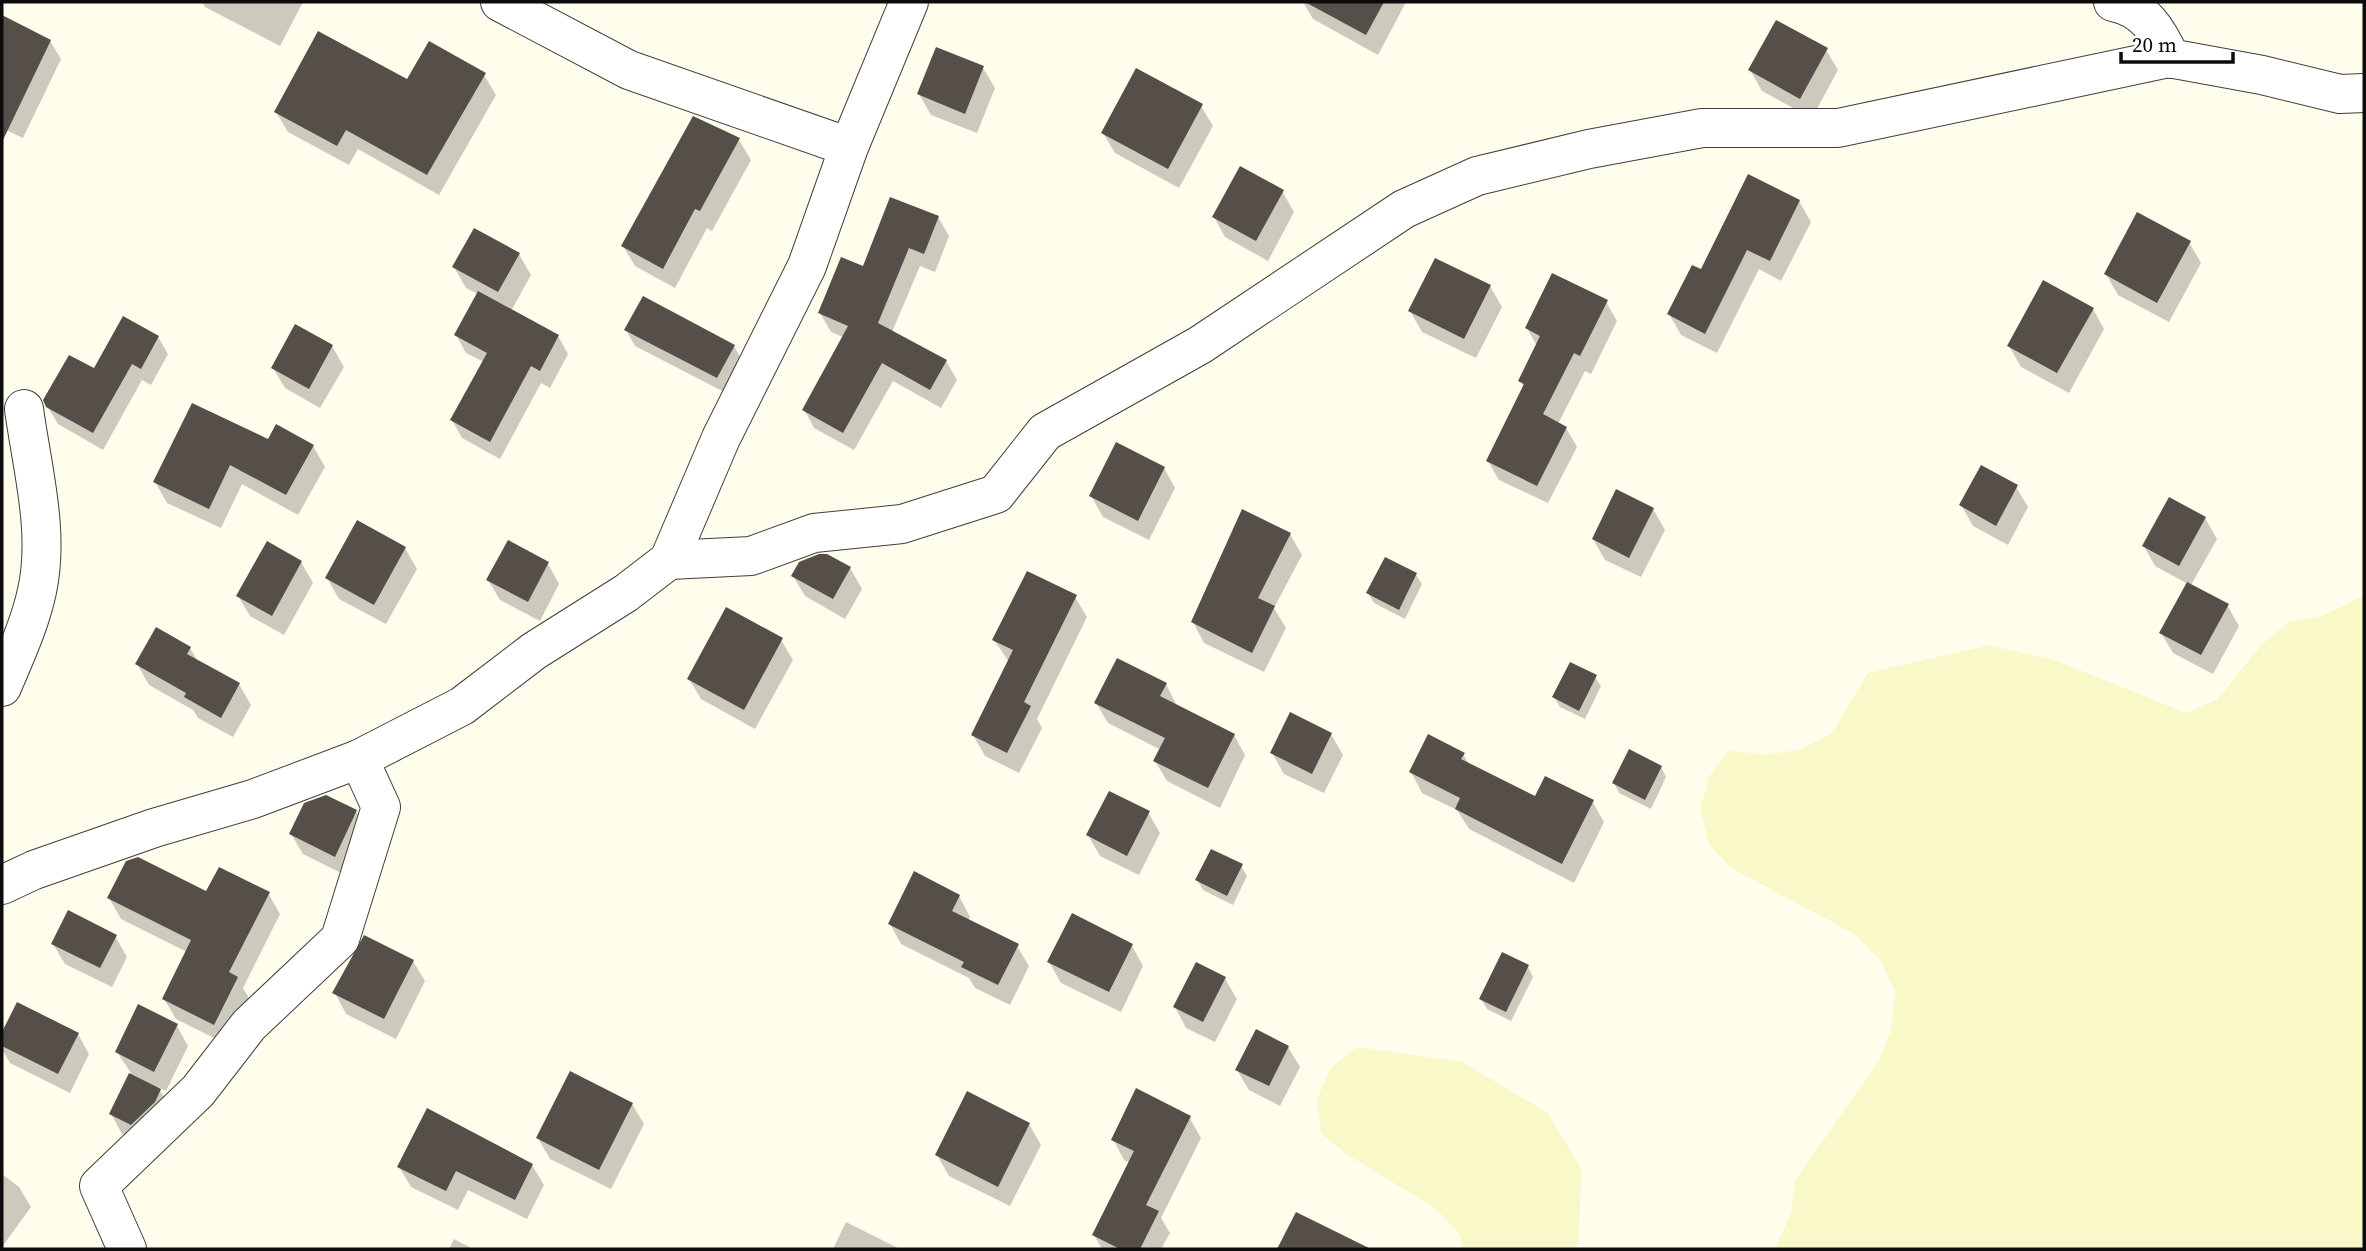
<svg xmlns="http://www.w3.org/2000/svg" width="2366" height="1251" font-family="'Source Serif 4',serif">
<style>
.farmland{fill:#f8f8c9}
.shadow{fill:#0003}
.building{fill:#564e48}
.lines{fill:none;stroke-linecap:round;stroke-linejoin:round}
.minor-casing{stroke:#3f3f3f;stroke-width:40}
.minor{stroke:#fff;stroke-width:38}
</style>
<rect width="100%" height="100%" fill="#fffdeb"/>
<g class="farmland">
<path d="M2364,596V1249H1775L1791,1213L1796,1179L1879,1061L1892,1027L1895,991L1880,959L1853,933L1733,869L1710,846L1700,810L1709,777L1729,750L1763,755L1799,750L1832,733L1868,673L1989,645L2057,661L2186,713L2218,699L2262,644L2289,622L2322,616Z"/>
<path d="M1357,1047L1462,1062L1548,1113L1581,1169L1579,1237L1575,1249H1463L1459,1233L1435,1208L1346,1154L1321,1133L1317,1099L1331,1068Z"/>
</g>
<g class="shadow">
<path d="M202,2H303L280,46L205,7Z"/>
<path d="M1303,2H1406L1378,55L1313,19Z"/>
<path d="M2,17L50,41L61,59L23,138L2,128Z"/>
<path d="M1826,50L1838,70L1812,118L1762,91L1750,70Z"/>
<path d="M983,68L995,88L977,133L931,115L919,94Z"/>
<path d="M484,75L496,95L439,195L358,149L349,165L288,132L276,112L408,81Z"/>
<path d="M1201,106L1213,126L1179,188L1115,153L1103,133Z"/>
<path d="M739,140L751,160L712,231L707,228L675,288L635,266L623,246Z"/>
<path d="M1282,191L1294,212L1268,261L1225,237L1214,217Z"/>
<path d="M1799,201L1811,222L1781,281L1759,269L1717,353L1681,335L1669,314L1702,271Z"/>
<path d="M938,217L949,236L935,272L920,266L892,332L946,361L957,380L941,408L893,381L854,450L814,428L804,409L843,337L831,332L820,313L864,269Z"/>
<path d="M2189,242L2201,263L2169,322L2118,295L2106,274Z"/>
<path d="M519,254L531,275L511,311L558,336L568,354L550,388L541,383L500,459L462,438L452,420L484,362L466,353L456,335L478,294L466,288L454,267Z"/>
<path d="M1490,286L1502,307L1476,358L1422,332L1410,311Z"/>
<path d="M1606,302L1617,321L1591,374L1585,371L1558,424L1566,428L1577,447L1548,503L1499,480L1488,461L1524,388L1520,380L1537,346L1527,328Z"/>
<path d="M2093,309L2104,329L2069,393L2021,367L2009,346Z"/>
<path d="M626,330L734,346L743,362L726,393L635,346Z"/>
<path d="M158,337L168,354L151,385L142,380L103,450L58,424L47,406L95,371Z"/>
<path d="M332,346L344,367L320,408L285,388L273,368Z"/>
<path d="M268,441L313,446L325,467L298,515L242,484L221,528L167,503L155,482Z"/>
<path d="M1164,468L1175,488L1149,540L1103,517L1091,496Z"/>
<path d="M2016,487L2028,507L2008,545L1973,526L1961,505Z"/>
<path d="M1653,509L1665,530L1641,577L1605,560L1593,539Z"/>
<path d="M2205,518L2217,539L2191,585L2227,605L2239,626L2213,674L2173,653L2161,633L2188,584L2155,566L2144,546Z"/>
<path d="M1290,534L1302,555L1274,608L1286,628L1264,672L1204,643L1193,622Z"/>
<path d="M405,548L417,569L386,624L339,599L327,578Z"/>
<path d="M1386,559L1416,575L1422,584L1405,619L1374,603L1368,593Z"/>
<path d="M301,562L313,583L284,635L250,616L238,596Z"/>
<path d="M548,564L559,584L540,621L500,600L488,580Z"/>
<path d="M850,568L862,589L845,619L805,596L793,576Z"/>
<path d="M1075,597L1087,617L1037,719L1042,728L1019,773L985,756L973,735L1009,662L994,640Z"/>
<path d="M781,640L793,660L755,729L701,699L689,679Z"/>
<path d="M190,648L198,662L239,684L251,705L233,737L198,718L193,710L149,685L137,664Z"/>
<path d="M1595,677L1601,686L1585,719L1560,707L1554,697Z"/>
<path d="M1166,684L1177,706L1234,735L1245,755L1220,808L1167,781L1155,761L1161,750L1108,723L1096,703Z"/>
<path d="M1331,734L1343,755L1324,793L1284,774L1272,753Z"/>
<path d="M1463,754L1470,766L1536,799L1592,801L1604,822L1574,883L1469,829L1457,810L1422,793L1411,772Z"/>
<path d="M1661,767L1666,777L1651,809L1619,793L1614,783Z"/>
<path d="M356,811L368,832L347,876L303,854L291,834Z"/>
<path d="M1148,812L1160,833L1139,875L1100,856L1088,835Z"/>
<path d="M1241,866L1247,876L1233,905L1203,890L1197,880Z"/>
<path d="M207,893H268L280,914L243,988L249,998L226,1044L176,1019L164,999L187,952L121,919L109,898Z"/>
<path d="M959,896L970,917L968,921L1017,946L1029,966L1010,1005L975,988L969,978L901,944L890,924Z"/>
<path d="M115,936L127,957L112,987L65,964L53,944Z"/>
<path d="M1132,946L1143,966L1121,1012L1061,983L1049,962Z"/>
<path d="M413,961L425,981L396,1039L346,1014L335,993Z"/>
<path d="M1528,967L1533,977L1511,1021L1487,1009L1481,999Z"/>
<path d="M1225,979L1237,999L1215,1042L1186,1028L1175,1007Z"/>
<path d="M18,1004L78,1034L89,1054L70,1093L10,1063L2,1049V1036Z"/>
<path d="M177,1026L188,1046L166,1091L158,1087L172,1111L143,1144L122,1134L111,1114L131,1073L117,1052Z"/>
<path d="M1288,1047L1300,1067L1280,1106L1249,1090L1237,1070Z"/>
<path d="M632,1104L644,1124L611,1189L550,1159L538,1138Z"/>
<path d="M1189,1117L1201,1138L1161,1218L1170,1233L1161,1249H1102L1094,1235L1130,1163L1124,1160L1113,1139Z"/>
<path d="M1029,1124L1041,1145L1010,1206L949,1176L937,1155Z"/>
<path d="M532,1165L544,1185L527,1219L468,1190L458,1210L411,1187L399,1167Z"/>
<path d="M2,1174L19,1187L31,1207L2,1247Z"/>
<path d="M846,1222L900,1249H833Z"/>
<path d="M454,1239L473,1249H449Z"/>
</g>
<g class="building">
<path d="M1305,2H1384L1366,35Z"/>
<path d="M2,15L51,40L2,142Z"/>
<path d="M1776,20L1828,48L1800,99L1748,70Z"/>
<path d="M318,31L407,79L429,41L486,73L427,175L346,130L337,146L274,112Z"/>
<path d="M936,47L984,66L965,114L917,94Z"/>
<path d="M1136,68L1203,104L1168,169L1101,133Z"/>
<path d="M693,116L740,138L700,211L695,209L663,269L621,246Z"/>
<path d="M1240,166L1284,190L1256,241L1212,217Z"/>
<path d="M1748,174L1800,200L1770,261L1747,250L1705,334L1667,314L1692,265L1701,269Z"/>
<path d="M890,197L939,216L924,254L909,248L878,323L947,360L930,390L882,363L843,433L802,410L848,326L818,313L841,257L863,266Z"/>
<path d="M2137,212L2191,241L2157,303L2104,274Z"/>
<path d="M474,228L520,253L498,292L452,267Z"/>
<path d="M1435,258L1491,285L1464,339L1408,311Z"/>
<path d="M1552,273L1608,300L1580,356L1574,353L1543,414L1567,427L1537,486L1486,461L1524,384L1518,381L1540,336L1525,328Z"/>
<path d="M2043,280L2094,308L2057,373L2007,346Z"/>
<path d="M478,291L559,335L540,371L531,366L490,442L450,420L487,353L454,335Z"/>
<path d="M643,296L735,345L717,378L624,330Z"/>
<path d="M123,316L159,336L141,369L132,364L93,433L46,407L43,400L69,355L94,368Z"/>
<path d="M295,324L333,345L309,389L271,368Z"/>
<path d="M192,403L268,439L276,424L314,445L286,495L230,465L209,509L153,482Z"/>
<path d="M1116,442L1165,467L1138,521L1089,496Z"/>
<path d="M1981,465L2018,485L1996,526L1959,505Z"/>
<path d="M1616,489L1654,508L1629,558L1592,539Z"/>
<path d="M2169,497L2206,517L2179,566L2142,546Z"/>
<path d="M1242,509L1291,533L1258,598L1275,606L1252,653L1191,622Z"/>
<path d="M357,520L406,547L374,605L325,578Z"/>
<path d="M508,540L549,562L528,602L486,580Z"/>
<path d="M267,541L302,561L272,616L236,596Z"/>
<path d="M819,554H827L851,567L833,599L791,576L799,562Z"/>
<path d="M1385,557L1417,573L1399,610L1366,593Z"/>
<path d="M1027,571L1077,595L1024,702L1031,706L1007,753L971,735L1013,650L992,640Z"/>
<path d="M2187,582L2229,604L2201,655L2159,633Z"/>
<path d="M726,607L783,638L744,710L687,679Z"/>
<path d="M156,627L191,647L187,654L240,683L221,718L184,697L186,693L135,664Z"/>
<path d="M1117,658L1167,683L1160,696L1235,734L1208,788L1153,761L1165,738L1094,703Z"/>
<path d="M1570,662L1597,675L1579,711L1552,697Z"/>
<path d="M1290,712L1332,733L1312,774L1270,753Z"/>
<path d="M1428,734L1465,753L1461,759L1535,796L1545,776L1594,800L1562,864L1455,809L1460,798L1409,772Z"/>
<path d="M1629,749L1662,766L1645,800L1612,783Z"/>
<path d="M1109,791L1150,811L1127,856L1086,835Z"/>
<path d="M326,795L357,810L335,857L289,834L304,803Z"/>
<path d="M1211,849L1243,864L1227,896L1195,880Z"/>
<path d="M138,857L206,891L219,867L270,892L229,972L238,977L214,1025L162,999L191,940L107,898L126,861Z"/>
<path d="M914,871L960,895L952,911L1019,944L998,985L961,967L964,962L888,924Z"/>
<path d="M68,910L117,935L100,968L51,944Z"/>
<path d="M1072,913L1133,944L1109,992L1047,962Z"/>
<path d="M364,935L414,960L384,1019L332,993Z"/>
<path d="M1502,952L1529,965L1506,1012L1479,999Z"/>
<path d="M1196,962L1226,977L1203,1022L1173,1007Z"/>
<path d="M17,1002L79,1033L58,1074L2,1046V1032Z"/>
<path d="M138,1004L178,1024L154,1072L115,1052Z"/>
<path d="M1256,1029L1289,1046L1269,1086L1235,1070Z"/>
<path d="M570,1071L633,1103L599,1170L536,1138Z"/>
<path d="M129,1073L161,1089L155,1102L131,1125L109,1114Z"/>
<path d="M1136,1088L1191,1116L1146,1205L1159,1211L1140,1249H1120L1092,1235L1134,1151L1111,1140Z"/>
<path d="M967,1091L1030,1123L998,1187L935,1155Z"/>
<path d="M427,1108L533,1164L515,1200L456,1171L446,1191L397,1167Z"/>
<path d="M1296,1212L1371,1249H1277Z"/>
</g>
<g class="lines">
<defs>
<g id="minor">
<path d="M500,2L629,70L849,147"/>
<path d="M2113,2C2145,8 2158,31 2171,59"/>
<path d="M669,560L751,556L814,533L902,524L996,494L1045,432L1200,345L1404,209L1477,176L1589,149L1702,128H1838L2169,58L2262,75L2340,94L2364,93"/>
<path d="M2,687C15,656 30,624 37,591C50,532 32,468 24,409"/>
<path d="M2,885L34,870L154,828L253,799L359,759L462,706L534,651L626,593L669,560L721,438L807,266L849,147L909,2"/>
<path d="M127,1249L99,1186L198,1091L249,1025L340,939L381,807L359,759"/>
</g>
</defs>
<use href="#minor" class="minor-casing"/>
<use href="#minor" class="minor"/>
</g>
<rect width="2366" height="1251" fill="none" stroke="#0c0c0c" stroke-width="7"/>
<path d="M2121 52v10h112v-10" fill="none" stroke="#0c0c0c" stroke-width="3.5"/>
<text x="2132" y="52" font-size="21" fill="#0c0c0c" stroke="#ffffff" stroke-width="5" paint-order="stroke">20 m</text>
</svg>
